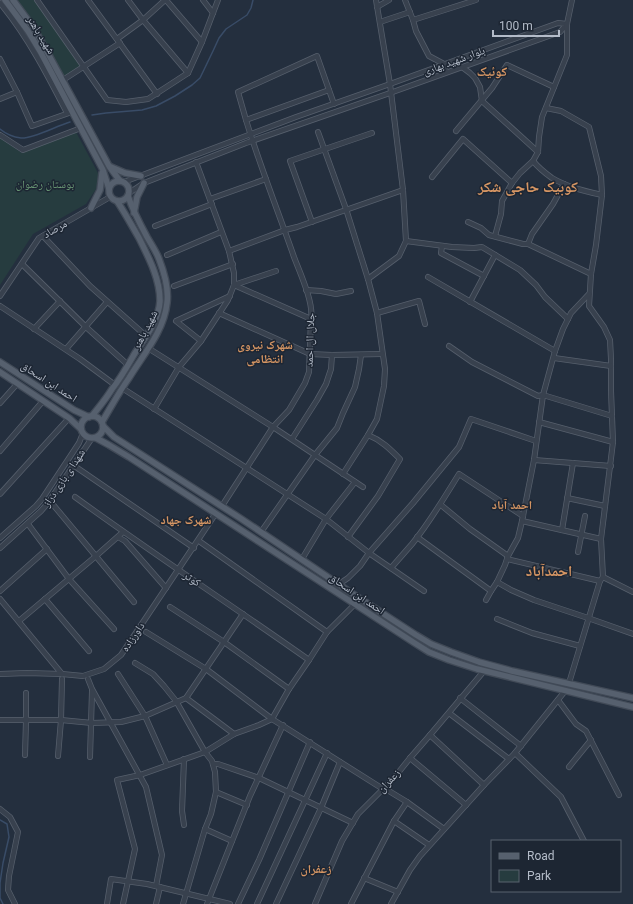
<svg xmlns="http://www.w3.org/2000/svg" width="633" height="904" font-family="Roboto,'Noto Naskh Arabic',sans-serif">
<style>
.green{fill:#263c3f}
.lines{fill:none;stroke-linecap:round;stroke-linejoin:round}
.stream{stroke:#394c67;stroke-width:1.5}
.minor-casing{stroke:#565f6c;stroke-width:6}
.major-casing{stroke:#414a57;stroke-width:8}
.minor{stroke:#38414e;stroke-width:4.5}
.major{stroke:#56606e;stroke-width:5.5}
.labels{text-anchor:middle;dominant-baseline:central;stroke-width:3;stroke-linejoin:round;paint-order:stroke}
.street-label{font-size:11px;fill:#b4bcc9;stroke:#1d2633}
.park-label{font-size:11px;fill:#6b9a76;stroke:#1d2633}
.neighbourhood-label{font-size:12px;font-weight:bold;fill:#d59563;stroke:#1d2633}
.quarter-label{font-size:13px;font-weight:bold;fill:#d59563;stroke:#1d2633}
.district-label{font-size:15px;font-weight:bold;fill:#d59563;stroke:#1d2633}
</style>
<rect width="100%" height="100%" fill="#242f3e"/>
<g class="green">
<path d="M16,0H37L82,65L64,78L35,24Z"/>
<path d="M76,132L99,175L96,189L86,204L33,234L0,285V138L22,153L62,135Z"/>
</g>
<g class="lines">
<g class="stream">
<path d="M92,115L106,113L142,110L156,106L175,96L192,85L200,78L213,51L219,38L226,29L247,15L251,8L253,0"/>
<path d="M0,129C6,134 13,137 21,138C33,139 56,126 70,122"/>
<path d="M0,820L7,824L9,837L3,863L0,883V898L3,904"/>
</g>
<defs>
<g id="minor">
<path d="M37,0L107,100L126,102L148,99L188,73L202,42L213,13L218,0"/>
<path d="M88,0L157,94"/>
<path d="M128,0L143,20L188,73"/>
<path d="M166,0L202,42"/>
<path d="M203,0L213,13"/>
<path d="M405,0L413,20"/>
<path d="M0,3C28,37 47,74 67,113"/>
<path d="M377,7L389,0"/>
<path d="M380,22L410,12"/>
<path d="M117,39L143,20L165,0"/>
<path d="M0,59L17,92L32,126L69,113"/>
<path d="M462,67L470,73L475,78L480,87L482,101L538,152"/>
<path d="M446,72L444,64L429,56L416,31L413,20L476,0"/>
<path d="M63,80L120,43"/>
<path d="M0,99L17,92"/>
<path d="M546,108L561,111L589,127L601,176L602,195L596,245L591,274L589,306L604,327L610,340L611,359V391L613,442L601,539L603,577L600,581L569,683"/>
<path d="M246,120L238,92L317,56L329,90"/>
<path d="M456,131L492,88L507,65L554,87"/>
<path d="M318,132L346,209L368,279L377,313L385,369L384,386L377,419L368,435L343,474"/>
<path d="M0,135L23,150L81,128"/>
<path d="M533,161C538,167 545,173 552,178C567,187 585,191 602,195"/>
<path d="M432,177L463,139L512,183"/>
<path d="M124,182L296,117L390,84L558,23L567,24L560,32L390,93L246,143L144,183L129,193"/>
<path d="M210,199L266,179"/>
<path d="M312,222L290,161L372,133"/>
<path d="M468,222L481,228L489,235L523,244H528L591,274"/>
<path d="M155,226L212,204"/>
<path d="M43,236L90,286L146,336"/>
<path d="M495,236L501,214L502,201L512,183L520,173L533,161L538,152L539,137L542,117L567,55V24L572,0"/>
<path d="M406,241L452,247L474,248L482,247L520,270L536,285L545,297L568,319"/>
<path d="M528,244L532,234L553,204L564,184"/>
<path d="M442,246L441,253L484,276"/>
<path d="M229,251L285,230L297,227L403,190"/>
<path d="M167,255L221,232"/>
<path d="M22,264L86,327L128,365"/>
<path d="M428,277L555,351"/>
<path d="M368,279L399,256L406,241L403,190L390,84L376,0"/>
<path d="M234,285L311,319"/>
<path d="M234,285L276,271"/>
<path d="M174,286L233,264"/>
<path d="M306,290L321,291L336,294L351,291"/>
<path d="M0,296L39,238L110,197"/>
<path d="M470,302L495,255"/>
<path d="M0,306L80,359L115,385"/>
<path d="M219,313L310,354L332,355L382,354"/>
<path d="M377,313L419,301L425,324"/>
<path d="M34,329L60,301"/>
<path d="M201,341L176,321L230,296"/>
<path d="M449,346L472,362L538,396L543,395L612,416"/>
<path d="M148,348L273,427L363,487"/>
<path d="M66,349L107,302"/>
<path d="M554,358L611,366"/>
<path d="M122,388L326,519L369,553L424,591"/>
<path d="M0,403L17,384"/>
<path d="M154,409L179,367L201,341L228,300L234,285V273L229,251L196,162"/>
<path d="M539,422L613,442"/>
<path d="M292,439L317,400L326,384L331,369L332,355"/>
<path d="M0,451L43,401"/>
<path d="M534,460L611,466"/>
<path d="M73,465L194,548"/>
<path d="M0,494L69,418"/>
<path d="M75,497C152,553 231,605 309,660"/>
<path d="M567,498L605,506"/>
<path d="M50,501L134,602"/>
<path d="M441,505L470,529L508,556"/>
<path d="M222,506L273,427L289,410L305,383L309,372L311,319C314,303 300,273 294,257C278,211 260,166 246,120L329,90L334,104"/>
<path d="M522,521L601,539"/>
<path d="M28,524L69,579L114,629"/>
<path d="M562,530L573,463"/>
<path d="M261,532L315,455L337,428L343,413L355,387L359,369L361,355"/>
<path d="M118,537L125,541L166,588"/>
<path d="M348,537L378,496L400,459C390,449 381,440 368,435"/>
<path d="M417,537L491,591"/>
<path d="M0,538L36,506L42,499L79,443L83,433"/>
<path d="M199,541L327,632"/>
<path d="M0,548L41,511L48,503L92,438"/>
<path d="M578,552L585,516"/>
<path d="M302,559L326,519L355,482"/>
<path d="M507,559L600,581"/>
<path d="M391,568C398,560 405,552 412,544C430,522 444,498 459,474L523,516"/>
<path d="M603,577L633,592"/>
<path d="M497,582L511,590L534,600L588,618L633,634"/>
<path d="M339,584L348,578L360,566L369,553L413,503L459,447L471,419L536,441"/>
<path d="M0,591L47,549"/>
<path d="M0,599L62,674"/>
<path d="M45,599L89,651"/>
<path d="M486,600L491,591L497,582L505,565L508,556L518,538L522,521L534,460L543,395L555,351L563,329L571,313L589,294"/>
<path d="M170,607L224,642L289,689"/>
<path d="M497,619L532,633L580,646"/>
<path d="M19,621L96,556L123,532"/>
<path d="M146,632L206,669L272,719L383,789"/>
<path d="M135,663L153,674L164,686L176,701L205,752L212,761L215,772L216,792L211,814L205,829L183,904"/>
<path d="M0,674L27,673L62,674L83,676L104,669L121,655L216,513"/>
<path d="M118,674L145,716L167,765"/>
<path d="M88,679L92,689L146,787L162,855L156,886"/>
<path d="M186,698L234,734"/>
<path d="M460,698L521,746"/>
<path d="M558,700L576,724L586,731L619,795"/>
<path d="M449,713L509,759"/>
<path d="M0,720H61L92,723L121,722L145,716L186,698L243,614"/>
<path d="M430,735L484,785"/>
<path d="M515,753L561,797L584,841"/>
<path d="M25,755L26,721V693"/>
<path d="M58,756L61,720L62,679"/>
<path d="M90,757L92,691"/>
<path d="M410,758L466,805"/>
<path d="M184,759L182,811L184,825"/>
<path d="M213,764H218L259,778L353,823"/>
<path d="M569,767L591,740"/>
<path d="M384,788L407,802L444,829"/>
<path d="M216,792L247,805"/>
<path d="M0,809L10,817L18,832L9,876L8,890L15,904"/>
<path d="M394,821L429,845"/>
<path d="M205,829L232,841"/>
<path d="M364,878L398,892"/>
<path d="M107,904L111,879L147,884L230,904"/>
<path d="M123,904L135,849L117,780L140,775L205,752L234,734L259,725L272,719L289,689L309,660L327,632L355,604"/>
<path d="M156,904L160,887"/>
<path d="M207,904L250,796L283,725"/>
<path d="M238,904L259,860L310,742"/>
<path d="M257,904L327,753"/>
<path d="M276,904L321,808L340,762"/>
<path d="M315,904L342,841L358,814L394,778L410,758L430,735L484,671"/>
<path d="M351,904L394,821L407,802"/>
<path d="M391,904L410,870L420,856L484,785L515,753L565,691"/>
</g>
<g id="major">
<path d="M5,0L28,31L40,51L103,170L109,189"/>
<path d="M13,0L33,27L45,48L109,166L120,181"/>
<path d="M111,167L125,173L141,176"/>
<circle cx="119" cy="191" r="10"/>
<path d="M91,208L100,190L102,173"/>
<path d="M134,213L137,197L144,183"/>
<path d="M0,362L74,410L89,417"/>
<path d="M0,372L69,418L81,429"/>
<path d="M92,416C99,407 106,399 112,389C121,378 128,365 135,353C145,338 159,320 160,301C160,279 149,258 139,238C132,226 125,213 117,201"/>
<circle cx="92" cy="427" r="11"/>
<path d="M102,422C111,407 119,392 129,378C143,355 164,331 167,303C169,289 164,272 159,259C156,251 151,244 147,237C140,224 133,211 128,196"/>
<path d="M103,426L114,437L240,518L353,594L416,635L431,644L451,652L479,662L512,671L633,698"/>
<path d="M96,438L109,445L129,457L413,642L429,652L449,660L477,669L633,707"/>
</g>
</defs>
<use href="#minor" class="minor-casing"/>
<use href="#major" class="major-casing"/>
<use href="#minor" class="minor"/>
<use href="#major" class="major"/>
</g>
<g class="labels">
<g class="street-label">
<text transform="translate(41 35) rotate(58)">شهید باهنر</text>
<text transform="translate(454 61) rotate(-20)">بلوار شهید بهاری</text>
<text transform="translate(55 229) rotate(-30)">مرصاد</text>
<text transform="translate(145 330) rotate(-63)">شهید باهنر</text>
<text transform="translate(310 340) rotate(-88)">جلال ال احمد</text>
<text transform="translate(49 382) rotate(33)">احمد ابن اسحاق</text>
<text transform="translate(64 478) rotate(-56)">شهدا ی بازی دراز</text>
<text transform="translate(192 579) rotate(34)">کوثر</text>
<text transform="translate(357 594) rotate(34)">احمد ابن اسحاق</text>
<text transform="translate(133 637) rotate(-56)">داورزاده</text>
<text transform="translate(389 781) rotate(-47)">زعفران</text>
</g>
<g class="park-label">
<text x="45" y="184">بوستان رضوان</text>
</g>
<g class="neighbourhood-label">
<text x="265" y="345">شهرک نیروی<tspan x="265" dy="14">انتظامی</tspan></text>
<text x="512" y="505">احمد آباد</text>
<text x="186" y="520">شهرک جهاد</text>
<text x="316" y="869">زعفران</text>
</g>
<g class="quarter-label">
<text x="492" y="71">کوئیک</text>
</g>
<g class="district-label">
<text x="528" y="187">کوبیک حاجی شکر</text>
<text x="549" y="571">احمدآباد</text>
</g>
</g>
<rect x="491" y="840" width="130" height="52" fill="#1d2633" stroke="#59626f"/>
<rect x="499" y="853" width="20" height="6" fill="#56606e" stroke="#59626f"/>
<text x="527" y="860" font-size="12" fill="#b4bcc9">Road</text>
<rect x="499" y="870" width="20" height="12" fill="#263c3f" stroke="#59626f"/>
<text x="527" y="880" font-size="12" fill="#b4bcc9">Park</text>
<path d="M493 30v6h66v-6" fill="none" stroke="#b4bcc9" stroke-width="2"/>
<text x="499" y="30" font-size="12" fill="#b4bcc9" stroke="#1d2633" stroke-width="3" paint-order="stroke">100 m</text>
</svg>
